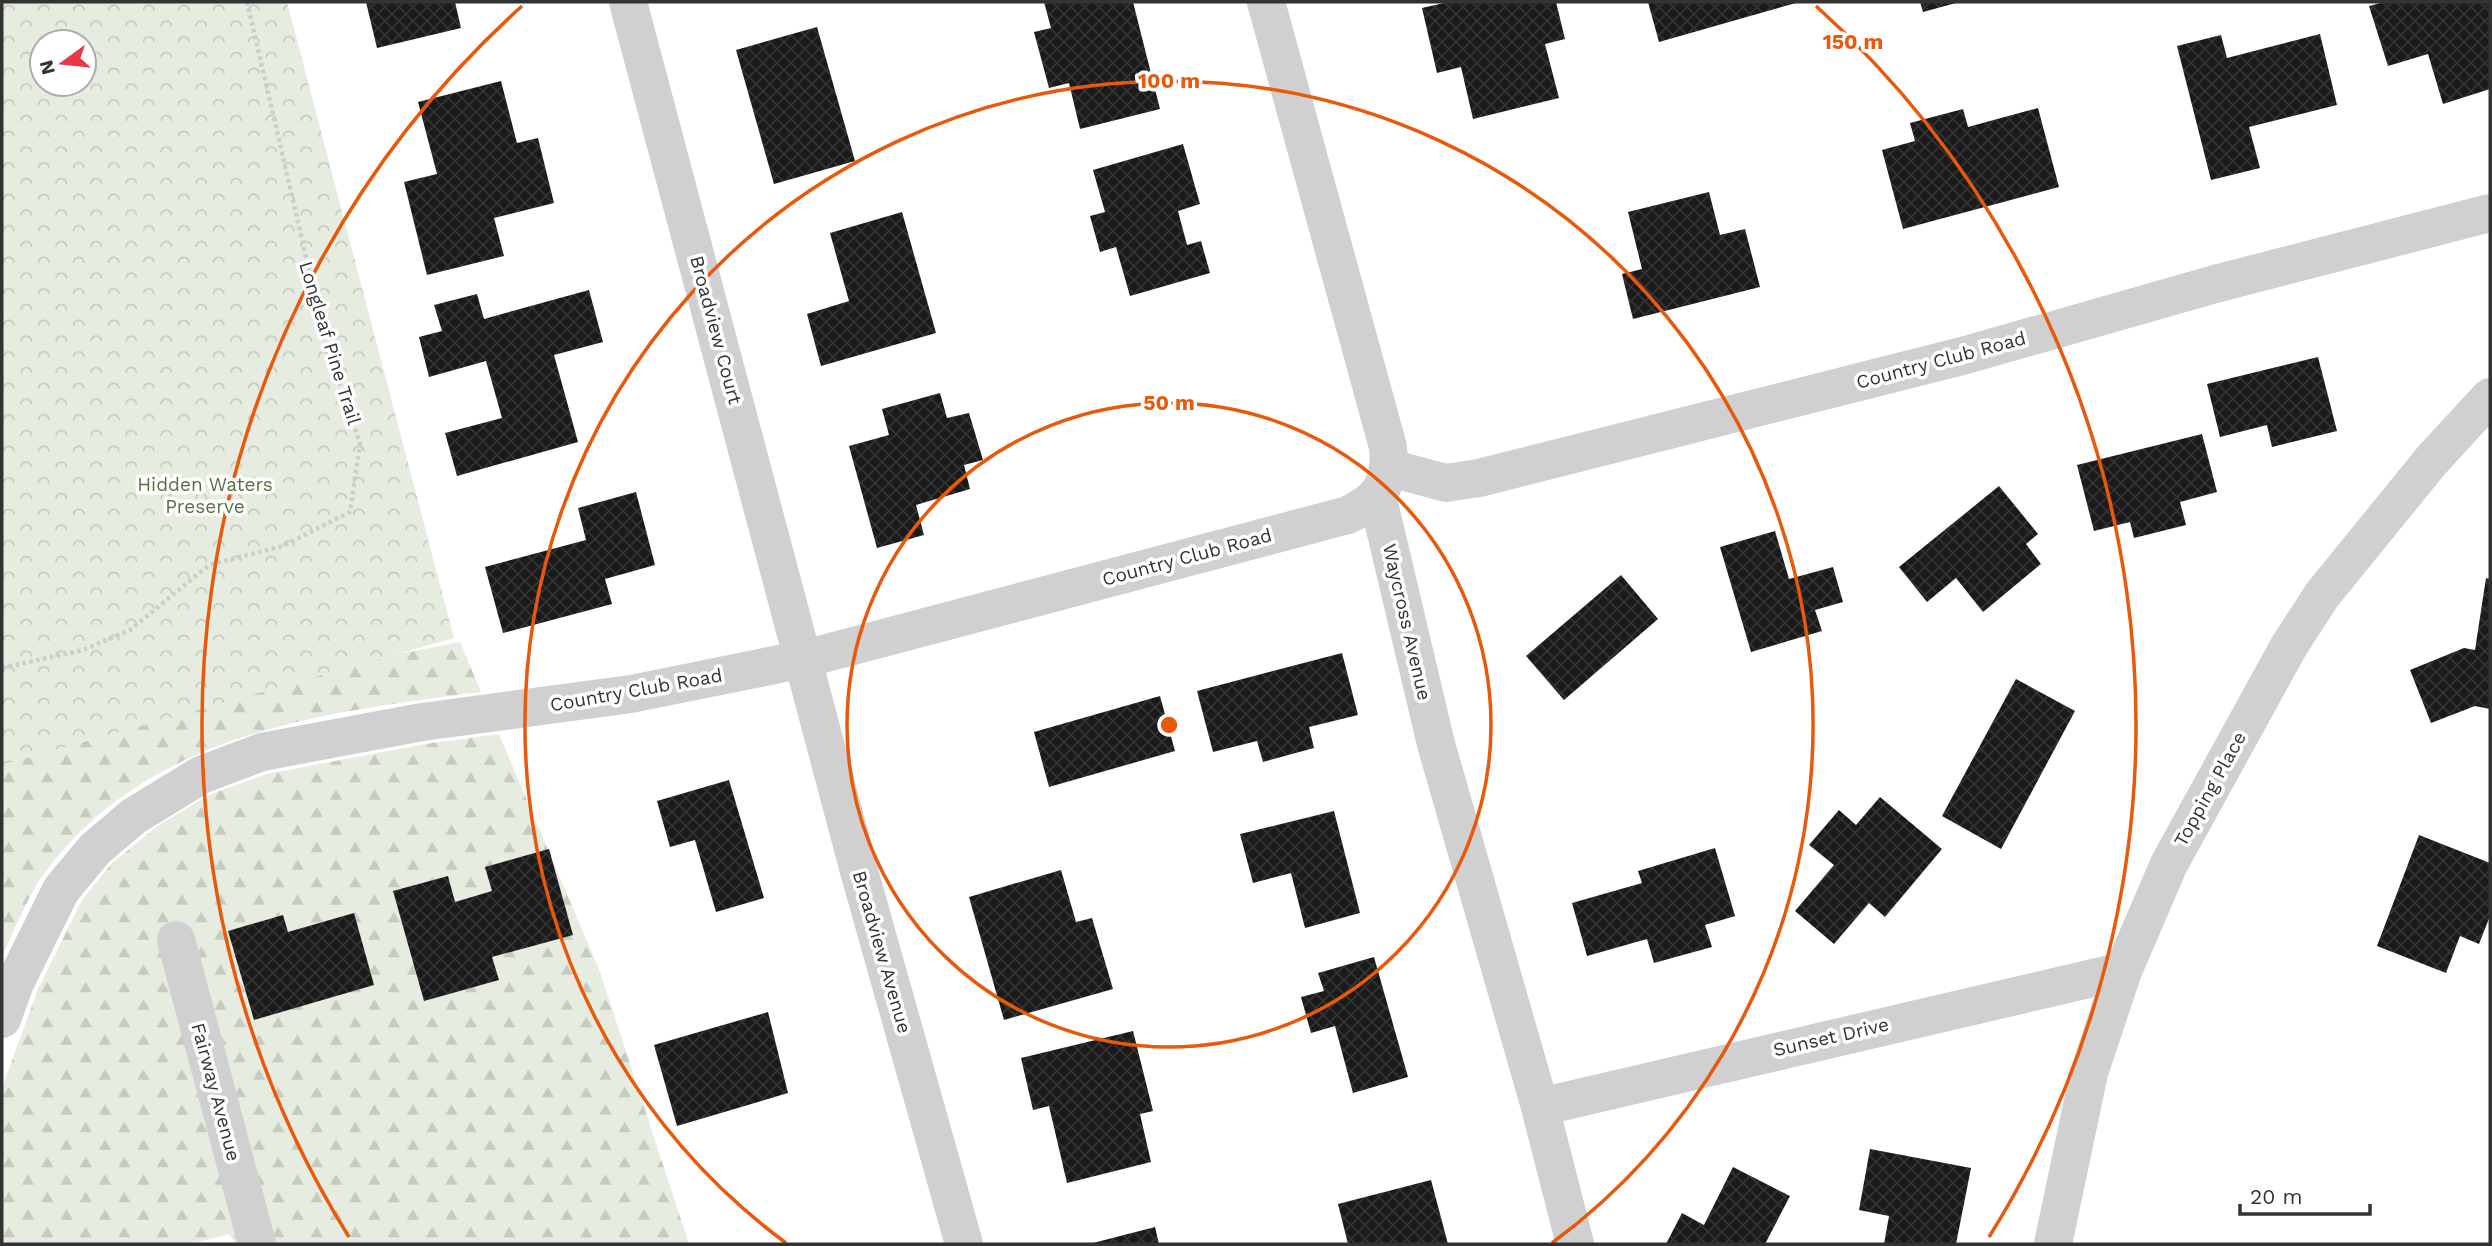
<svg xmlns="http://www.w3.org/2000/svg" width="2492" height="1246" font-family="'Work Sans',sans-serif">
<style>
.forest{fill:url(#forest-firs)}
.park{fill:url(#park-crowns);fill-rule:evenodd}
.building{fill:url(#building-cross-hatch)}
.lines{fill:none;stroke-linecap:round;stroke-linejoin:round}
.path{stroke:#cdcdcd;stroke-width:4.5;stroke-dasharray:3.5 3.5;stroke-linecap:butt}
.minor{stroke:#d0d0d0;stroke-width:38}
.tertiary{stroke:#d0d0d0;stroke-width:38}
.ring{fill:none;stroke:#e8590c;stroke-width:3.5}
.labels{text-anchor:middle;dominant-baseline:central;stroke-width:7;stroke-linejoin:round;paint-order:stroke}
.street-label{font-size:19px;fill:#333;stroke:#fff}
.park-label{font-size:19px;fill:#56703f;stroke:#fff}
.centre{fill:#e8590c;stroke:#fff;stroke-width:3.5}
.ring-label{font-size:21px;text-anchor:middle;font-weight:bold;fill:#e8590c;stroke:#fff;stroke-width:7;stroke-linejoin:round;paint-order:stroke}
</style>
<defs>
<pattern id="forest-firs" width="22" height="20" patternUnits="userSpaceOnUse" patternTransform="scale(1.75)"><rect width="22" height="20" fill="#e6ecdf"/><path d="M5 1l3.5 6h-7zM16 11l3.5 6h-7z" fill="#c6cbc0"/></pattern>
<pattern id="park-crowns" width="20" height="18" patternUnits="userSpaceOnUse" patternTransform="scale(1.75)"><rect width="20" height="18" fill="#e6ecdf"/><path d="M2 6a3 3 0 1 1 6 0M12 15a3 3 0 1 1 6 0" fill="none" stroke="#c6cbc0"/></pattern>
<pattern id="building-cross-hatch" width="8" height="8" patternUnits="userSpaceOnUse" patternTransform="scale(1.75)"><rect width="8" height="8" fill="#1a1a1a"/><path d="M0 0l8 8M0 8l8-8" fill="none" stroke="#333"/></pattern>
</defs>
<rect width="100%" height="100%" fill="#fff"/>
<g class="forest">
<path d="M460,642L481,692C319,713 147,733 43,875C26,899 15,930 2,956V731Z"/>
<path d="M499,734L600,972L689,1244H236L229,1234L191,1244H2V1088L38,989L82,900L112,863L159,825L211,794L267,774L425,744Z"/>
</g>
<path class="park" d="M2,2H287L454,638L2,765ZM42,42H84V84H42Z"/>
<g class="building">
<path d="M366,2H455L461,28L377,48Z"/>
<path d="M1044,2H1133L1160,109L1080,129L1069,83L1049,88L1034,32L1051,28Z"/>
<path d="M1448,2H1556L1565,39L1545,44L1559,98L1473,119L1461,67L1437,73L1422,8Z"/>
<path d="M1648,2H1796V3L1659,42Z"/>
<path d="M1920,2H1956V3L1923,12Z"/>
<path d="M2384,2H2490V89L2443,104L2428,54L2388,66L2369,6Z"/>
<path d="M817,27L855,161L774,184L736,50Z"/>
<path d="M2320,34L2337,105L2249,127L2260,168L2211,180L2177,46L2221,35L2227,58Z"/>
<path d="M501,81L517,143L538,138L554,203L494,218L504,256L427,275L404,182L437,174L418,102Z"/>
<path d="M2038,108L2059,187L1903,229L1882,150L1915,141L1910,123L1963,109L1968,127Z"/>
<path d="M1183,144L1200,204L1178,211L1187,245L1201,241L1210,273L1130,296L1116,247L1100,252L1090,216L1105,212L1093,170Z"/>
<path d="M1709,192L1720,235L1745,229L1760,287L1633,319L1622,274L1642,269L1628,212Z"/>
<path d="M902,212L936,333L821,366L807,314L849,301L830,233Z"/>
<path d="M589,290L603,342L554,355L578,442L457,476L445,433L502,418L486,361L429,377L419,337L442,331L434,305L477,294L484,319Z"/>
<path d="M2318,357L2337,431L2272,447L2267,425L2220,437L2207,384Z"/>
<path d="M940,393L947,418L969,413L983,460L964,465L970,489L916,505L924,535L877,548L849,446L889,435L882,409Z"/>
<path d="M2202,434L2217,492L2180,502L2186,525L2134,538L2130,522L2094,531L2077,465Z"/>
<path d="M1999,486L2038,534L2026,544L2041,564L1983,612L1956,578L1927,602L1899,567Z"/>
<path d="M636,492L655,565L605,579L612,604L503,633L485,567L586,540L578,508Z"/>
<path d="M1775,531L1789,579L1833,567L1843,602L1815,610L1822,631L1751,652L1720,547Z"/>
<path d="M1621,575L1658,619L1564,700L1526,656Z"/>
<path d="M2486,578L2490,579V709L2475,706L2431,723L2410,670L2464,648L2475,650Z"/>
<path d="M1342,653L1358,715L1309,727L1314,748L1263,762L1257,741L1213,752L1197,691Z"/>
<path d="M2016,679L2075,711L2001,849L1942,816Z"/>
<path d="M1160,696L1175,751L1049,787L1034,732Z"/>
<path d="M729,780L764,898L716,912L695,840L670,847L657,801Z"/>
<path d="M1880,797L1942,849L1885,917L1869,903L1834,944L1795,911L1834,865L1809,845L1839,810L1856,825Z"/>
<path d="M1334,811L1360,913L1305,928L1291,873L1253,883L1240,834Z"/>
<path d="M2419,835L2490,863V916L2479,944L2460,936L2446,973L2377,946Z"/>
<path d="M1715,848L1735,916L1705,925L1712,947L1654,963L1647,939L1587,956L1572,903L1642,883L1638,871Z"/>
<path d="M549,849L573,935L492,957L499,980L424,1001L393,891L448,876L455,902L492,891L485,867Z"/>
<path d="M1061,870L1076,922L1092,918L1113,989L1004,1020L969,897Z"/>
<path d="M354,913L374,985L254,1020L228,931L283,915L288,932Z"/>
<path d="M1374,957L1408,1077L1353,1093L1335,1026L1311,1033L1301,997L1324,991L1318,973Z"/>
<path d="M768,1012L788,1093L677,1126L654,1045Z"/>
<path d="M1133,1031L1153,1111L1140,1114L1151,1162L1067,1183L1049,1106L1033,1110L1021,1058Z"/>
<path d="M1870,1149L1971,1168L1956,1244H1884L1889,1216L1859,1210Z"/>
<path d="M1733,1167L1790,1196L1765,1244H1666L1682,1213L1704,1225Z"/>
<path d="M1431,1180L1448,1244H1348L1338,1204Z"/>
<path d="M1155,1227L1159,1244H1094L1093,1243Z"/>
</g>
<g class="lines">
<path class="path" d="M2,668L83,650L130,630L209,565L283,546L350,512L360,444L326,343L247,2"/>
<g class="minor">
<path d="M628,2L859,871L964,1244"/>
<path d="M1377,495L1436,744L1540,1107L1575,1244"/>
<path d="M176,940L257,1244"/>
<path d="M1540,1107L2123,971"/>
<path d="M2053,1244L2089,1073L2123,971L2169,864L2289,646L2322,595L2431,461L2490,397"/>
</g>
<g class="tertiary">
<path d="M1390,468L1446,483L1479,478L1966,355L2215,284L2490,213"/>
<path d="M2,1019L15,983L61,890L95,849L134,816L201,775L262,752L422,722L631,694L804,659L1348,515C1381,499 1391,483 1388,447L1266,2"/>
</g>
</g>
<g class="ring">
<circle cx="1169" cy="725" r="322"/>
<path d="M786 1243A644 644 0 1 1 1552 1243"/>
<path d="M349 1237A967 967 0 0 1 522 6M1816 6A967 967 0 0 1 1989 1237"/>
</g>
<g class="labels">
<g class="street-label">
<text transform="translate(716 330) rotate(75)">Broadview Court</text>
<text transform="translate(330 343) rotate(73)">Longleaf Pine Trail</text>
<text transform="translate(1941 360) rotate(-15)">Country Club Road</text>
<text transform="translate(1187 557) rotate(-15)">Country Club Road</text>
<text transform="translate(1407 622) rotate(77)">Waycross Avenue</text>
<text transform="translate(636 690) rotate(-10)">Country Club Road</text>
<text transform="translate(2210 789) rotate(-61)">Topping Place</text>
<text transform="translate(882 952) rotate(74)">Broadview Avenue</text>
<text transform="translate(1831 1037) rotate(-13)">Sunset Drive</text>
<text transform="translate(216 1092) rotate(75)">Fairway Avenue</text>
</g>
<g class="park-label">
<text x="205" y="484">Hidden Waters<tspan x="205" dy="22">Preserve</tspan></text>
</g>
</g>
<circle cx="1169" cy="725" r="10" class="centre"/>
<g class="ring-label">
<text x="1853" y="49">150 m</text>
<text x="1169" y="88">100 m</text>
<text x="1169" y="410">50 m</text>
</g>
<rect width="2492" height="1246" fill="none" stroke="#333333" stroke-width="7"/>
<g transform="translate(63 63) rotate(255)"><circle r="33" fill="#ffffff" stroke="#adadad" stroke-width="2"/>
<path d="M0-5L12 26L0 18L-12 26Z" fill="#e63946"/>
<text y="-10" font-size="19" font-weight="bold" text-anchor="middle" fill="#333333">N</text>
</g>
<path d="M2240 1204v10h130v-10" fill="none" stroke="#333333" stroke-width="3.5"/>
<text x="2250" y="1204" font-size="21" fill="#333333" stroke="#ffffff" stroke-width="5" paint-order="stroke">20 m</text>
</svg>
